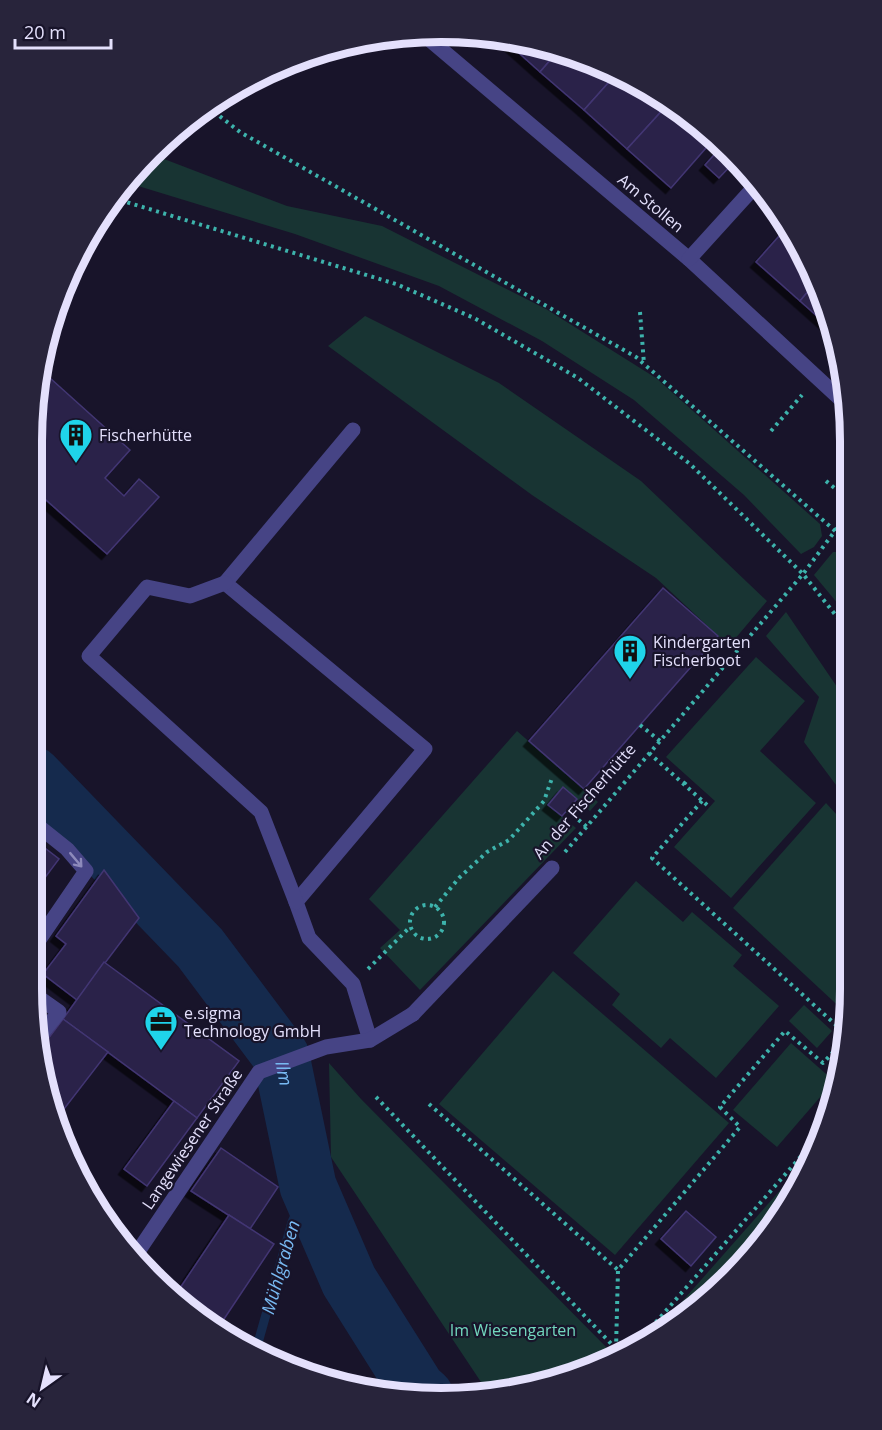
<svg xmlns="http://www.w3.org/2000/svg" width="882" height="1430" font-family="'Open Sans',sans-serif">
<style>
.green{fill:#183433}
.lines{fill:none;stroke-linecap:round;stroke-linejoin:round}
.stream{stroke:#152a4d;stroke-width:9}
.river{stroke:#152a4d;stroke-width:57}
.building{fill:#2a224a;stroke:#423673;stroke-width:1.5;filter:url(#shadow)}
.path{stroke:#3db3ac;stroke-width:4;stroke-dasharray:3 4.5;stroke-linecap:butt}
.lane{stroke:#464485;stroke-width:15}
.street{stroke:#464485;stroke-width:15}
.oneway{stroke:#8d8abb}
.labels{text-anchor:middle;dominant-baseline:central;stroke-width:4.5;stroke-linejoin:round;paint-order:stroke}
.street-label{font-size:16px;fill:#e4e0fc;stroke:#18142a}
.poi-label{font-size:16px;fill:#e4e0fc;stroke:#18142a;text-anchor:start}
.park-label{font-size:16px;fill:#72d7be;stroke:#18142a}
.water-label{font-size:18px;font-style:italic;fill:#78b9f2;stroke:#18142a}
.rim{fill:none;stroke:#e4e0fc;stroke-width:8}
</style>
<defs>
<filter id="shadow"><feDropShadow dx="-5.5" dy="5.5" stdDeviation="0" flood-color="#0009"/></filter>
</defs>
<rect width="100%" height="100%" fill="#18142a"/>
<g class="green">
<path d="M151,154L287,206L382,226L546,309L656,378L820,524L822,536L814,547L801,554L744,495L634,400L542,341L439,286L295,234L125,182Z"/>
<path d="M365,316L499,383L641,481L767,601L729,646L656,578L532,495L328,346Z"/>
<path d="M833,552H849V617L814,575Z"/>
<path d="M786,612L848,703V801L804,742L819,697L766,636Z"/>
<path d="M756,657L805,701L760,751L816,803L731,898L674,847L715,801L666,757Z"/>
<path d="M517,731L598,802L590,811L562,788L548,805L576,828L420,990L380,948L400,930L369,899Z"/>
<path d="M826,803L848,827L847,1014L733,908Z"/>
<path d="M636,881L683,922L692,912L742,955L733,966L779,1006L716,1078L670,1038L661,1048L612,1005L620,994L573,953Z"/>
<path d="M553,971L729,1123L615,1255L439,1104Z"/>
<path d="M804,1005L832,1031L817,1048L789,1021Z"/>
<path d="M791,1043L834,1081L777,1147L733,1110Z"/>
<path d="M329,1063L361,1099L615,1356L572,1377L487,1391L331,1157Z"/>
<path d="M820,1145L766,1238L669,1329L649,1339Z"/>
</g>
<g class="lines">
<path class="stream" d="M256,1350L292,1222L308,1186"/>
<path class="river" id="s1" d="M33,775L200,948L281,1056L308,1186L349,1281L417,1389L425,1396"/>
</g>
<g class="building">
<path d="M502,38L547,45L559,50L540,72Z"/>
<path d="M559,50L618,72L584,110L540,72Z"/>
<path d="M618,72L669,103L627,149L584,110Z"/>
<path d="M669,103L678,109L713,140L671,188L627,149Z"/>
<path d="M721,147L735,161L719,178L705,165Z"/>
<path d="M788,226L796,237L815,283L800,301L756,262Z"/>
<path d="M815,283L836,333L800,301Z"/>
<path d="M40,369L130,450L105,478L124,496L139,479L159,497L107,554L46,500L34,513L35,388Z"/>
<path d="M34,527L39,528L42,533L40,538L35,541Z"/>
<path d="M663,588L718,636L584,789L529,741Z"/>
<path d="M563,787L577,799L562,816L548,805Z"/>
<path d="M32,838L59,859L32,895Z"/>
<path d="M104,870L139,918L77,1000L43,974L66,944L56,936Z"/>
<path d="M104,962L239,1061L197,1118L63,1019Z"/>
<path d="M63,1019L108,1052L54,1122L41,1048Z"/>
<path d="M174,1101L197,1118L147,1186L124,1169Z"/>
<path d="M221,1148L278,1187L250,1229L191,1191Z"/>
<path d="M686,1211L716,1237L691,1266L661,1239Z"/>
<path d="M229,1215L274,1244L216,1331L176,1294Z"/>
</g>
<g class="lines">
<g class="path">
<path d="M208,107L240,132L636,357L849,543"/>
<path d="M113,198L396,284L474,318L578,378L690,464L803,574L849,632"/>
<path d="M640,312L644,364"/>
<path d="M771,431L802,395"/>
<path d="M826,481L849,500"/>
<path d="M640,725L660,741"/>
<path d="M649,753L707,805"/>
<path d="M684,784L688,779"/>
<path d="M702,801L652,858L847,1035"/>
<path d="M567,810L587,827"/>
<path d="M565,852L803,574L849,512"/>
<circle cx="427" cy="922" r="17"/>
<path d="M435,907L459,878L487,852L509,840L544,801L552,778"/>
<path d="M368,969L410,927"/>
<path d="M376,1097L620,1353"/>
<path d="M429,1104L618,1270L740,1127L720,1107L785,1031L823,1063L847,1037"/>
<path d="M636,1345L824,1130"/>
<path d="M616,1349L618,1270"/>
<path d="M333,1381L336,1377L342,1382"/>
</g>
<g class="lane">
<path d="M353,430L225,583L425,749L296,902L309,938L353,984L370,1040"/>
<path d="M225,583L190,596L147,587L89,656L261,812L296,902"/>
<path d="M32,950L86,871L67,849L32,821"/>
<path d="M32,993L59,1012L39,1037"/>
<path d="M413,1014L552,868"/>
</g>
<g class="street">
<path d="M423,34L689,259L849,407"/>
<path d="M689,259L758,183"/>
<path d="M135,1256L259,1072L326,1047L370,1040L413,1014"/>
</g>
</g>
<defs><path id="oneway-shaft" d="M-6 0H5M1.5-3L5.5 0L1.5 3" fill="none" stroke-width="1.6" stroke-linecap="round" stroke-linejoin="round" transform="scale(1.5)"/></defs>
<use class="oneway" href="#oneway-shaft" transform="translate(76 860) rotate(50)"/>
<defs>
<symbol id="building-pin" viewBox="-11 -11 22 30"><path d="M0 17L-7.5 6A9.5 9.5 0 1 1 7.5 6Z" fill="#1fd4ea" stroke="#18142a"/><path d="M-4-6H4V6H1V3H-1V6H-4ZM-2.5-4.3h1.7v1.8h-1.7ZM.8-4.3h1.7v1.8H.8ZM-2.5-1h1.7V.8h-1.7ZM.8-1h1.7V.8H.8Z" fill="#111"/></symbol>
<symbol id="office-pin" viewBox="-11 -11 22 30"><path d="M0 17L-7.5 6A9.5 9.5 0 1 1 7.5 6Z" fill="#1fd4ea" stroke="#18142a"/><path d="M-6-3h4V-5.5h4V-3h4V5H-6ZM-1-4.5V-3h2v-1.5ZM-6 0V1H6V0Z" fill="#111"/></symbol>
</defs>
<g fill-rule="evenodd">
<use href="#building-pin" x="57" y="416" width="38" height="52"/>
<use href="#building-pin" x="611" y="632" width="38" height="52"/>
<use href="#office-pin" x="142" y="1003" width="38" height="52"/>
</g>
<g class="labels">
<g class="street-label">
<text transform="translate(651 203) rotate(40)">Am Stollen</text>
<text transform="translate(584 801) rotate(-49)">An der Fischerhütte</text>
<text transform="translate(192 1139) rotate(-56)">Langewiesener Straße</text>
</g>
<g class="poi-label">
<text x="99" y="435">Fischerhütte</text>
<text x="653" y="642">Kindergarten<tspan x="653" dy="18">Fischerboot</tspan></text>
<text x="184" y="1013">e.sigma<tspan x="184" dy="18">Technology GmbH</tspan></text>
</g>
<g class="park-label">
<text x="513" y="1330">Im Wiesengarten</text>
</g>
<g class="water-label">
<text stroke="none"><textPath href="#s1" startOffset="393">Ilm</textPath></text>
<text transform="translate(280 1267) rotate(-74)">Mühlgraben</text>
</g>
</g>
<path d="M0 0H882V1430H0ZM441 42H441A399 399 0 0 1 840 441V989A399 399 0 0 1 441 1388H441A399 399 0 0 1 42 989V441A399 399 0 0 1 441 42Z" fill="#28243b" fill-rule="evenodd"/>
<path class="rim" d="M441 42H441A399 399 0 0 1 840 441V989A399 399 0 0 1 441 1388H441A399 399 0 0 1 42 989V441A399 399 0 0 1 441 42Z"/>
<g transform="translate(42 1388) rotate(214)" stroke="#18142a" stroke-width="4.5" paint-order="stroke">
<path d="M0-4.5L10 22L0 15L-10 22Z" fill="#e4e0fc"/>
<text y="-9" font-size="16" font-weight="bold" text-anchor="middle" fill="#e4e0fc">N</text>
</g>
<path d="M15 39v9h96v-9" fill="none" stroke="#e4e0fc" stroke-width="3"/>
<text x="24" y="39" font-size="18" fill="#e4e0fc" stroke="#18142a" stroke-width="4.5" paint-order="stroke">20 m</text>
</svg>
